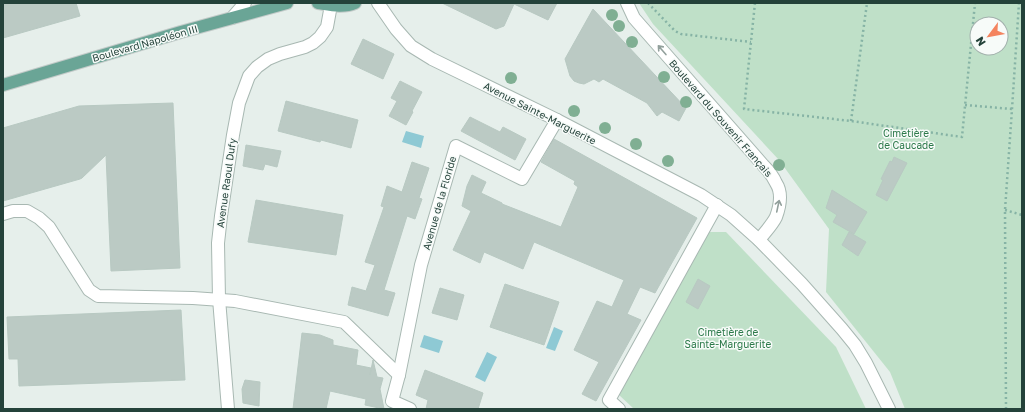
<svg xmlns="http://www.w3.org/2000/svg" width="1025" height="412" font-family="'Golos Text',sans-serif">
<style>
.green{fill:#bfe0c8;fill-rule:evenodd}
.water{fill:#8ec9d4}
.building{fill:#bbcac4;stroke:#b8c9c2}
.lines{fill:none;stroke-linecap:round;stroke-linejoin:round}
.minor-casing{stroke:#a8b8b2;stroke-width:14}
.major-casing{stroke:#c2cac8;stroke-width:14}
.path{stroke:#86b3a5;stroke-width:2.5;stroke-dasharray:2 3;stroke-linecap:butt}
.minor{stroke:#fff;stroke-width:12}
.major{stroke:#6aa596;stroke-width:12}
.tree{fill:#80af93}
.oneway{stroke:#92a09c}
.labels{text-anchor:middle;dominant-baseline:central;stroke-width:3;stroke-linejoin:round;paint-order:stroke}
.street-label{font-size:10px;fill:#24423a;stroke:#f7fbf9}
.park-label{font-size:10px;fill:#2d7a4b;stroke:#f7fbf9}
</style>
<rect width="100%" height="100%" fill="#e6efeb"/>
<g class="green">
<path d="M639,3H1022V409H905L890,372L826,292L829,229L779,160L653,24ZM977,24H1001V48H977Z"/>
<path d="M704,232H726L836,347L866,409H634L618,394Z"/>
</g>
<g class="water">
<path d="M406,131L424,136L421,148L402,142Z"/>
<path d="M554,327L563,331L555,351L546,348Z"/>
<path d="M424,335L443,341L439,353L420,347Z"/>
<path d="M487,352L497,357L485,382L475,377Z"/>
</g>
<g class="building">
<path d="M3,3H76L80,16L3,38Z"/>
<path d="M442,3H557L548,20L514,4L504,26L496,29Z"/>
<path d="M593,9L686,108L679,121L662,112L657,116L647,103L603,79L599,82L594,79L584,84L579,83L574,81L570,76L565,59Z"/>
<path d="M363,39L394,54L383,79L351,64Z"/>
<path d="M400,81L422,92L412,111L413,112L406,125L389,116L397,101L391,98Z"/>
<path d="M286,101L358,120L351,148L321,140L320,142L278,131Z"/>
<path d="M173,103L180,268L111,271L106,155L82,178L80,179L3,201V128L79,106Z"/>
<path d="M470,117L500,132L503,127L526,139L515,160L461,131Z"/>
<path d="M554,139L697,218L655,293L640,287L627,314L641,320L596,401L582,394L599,362L574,350L597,301L612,307L624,280L534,242L523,269L484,252L480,263L453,250L471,211L462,206L467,186L472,175L486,182L481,193L502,203V204L561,227L578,187L574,184L575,181L541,162Z"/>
<path d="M246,145L281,151L277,167L265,164L263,170L243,166Z"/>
<path d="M894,157L907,163L887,201L876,195L883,180L881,179L890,161L892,162Z"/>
<path d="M412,162L429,168L419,198L422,199L415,219L407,216L384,290L395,293L388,316L348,305L352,287L366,291L375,265L365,262L384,207L381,206L387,186L402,192Z"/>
<path d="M832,190L867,212L854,234L833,222L837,215L826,208Z"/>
<path d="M256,200L343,215L336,255L248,242Z"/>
<path d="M849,232L866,242L858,256L842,245Z"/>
<path d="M698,279L710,286L698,309L686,302Z"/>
<path d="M505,284L559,302L544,345L490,327Z"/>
<path d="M440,288L464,295L457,320L432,313Z"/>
<path d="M181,310L185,380L19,386L18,359H9L7,317Z"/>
<path d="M302,333L320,335L333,340V345L358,350L356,365L371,368L370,375L373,360L377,377L383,378L380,389L384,409L365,405L366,399L330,391L326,409H293Z"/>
<path d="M425,370L483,393L478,409H426L428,400L416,395Z"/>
<path d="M245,380L260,382L259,406L243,403L242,389Z"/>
</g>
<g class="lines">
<defs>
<g id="minor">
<path d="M378,3L396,29L411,46L432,59L557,120L701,195L731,215L759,240L802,284L842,329L855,345L866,363L889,409"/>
<path d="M627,3L634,18L763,165C768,170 773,176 776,183C782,192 780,206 776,217C772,225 765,232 759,240"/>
<path d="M232,18L245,3"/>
<path d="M3,214L13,211H27L39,218L49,227L89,290L98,296L193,298L235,301L344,322L399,375"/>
<path d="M228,409L219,299L218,243L221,216L233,135L239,103L249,76L257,67L268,59L280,54L305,47L313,43L320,37L327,27L331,5"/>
<path d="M410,409L392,401L399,375L421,265L456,146L522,179L557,120"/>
<path d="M619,409L609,400L717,205"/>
</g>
<g id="major">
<path d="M318,3C331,5 343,8 355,3"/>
<path d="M3,85L181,32L287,3"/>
</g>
</defs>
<use href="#minor" class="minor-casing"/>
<use href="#major" class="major-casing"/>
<g class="path">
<path d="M648,3L675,31L681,34L751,42"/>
<path d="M755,3L744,109L851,121L962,137L975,3"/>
<path d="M965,105L1012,109"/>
<path d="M851,121L867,3"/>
<path d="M1005,210L1022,215"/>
<path d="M1006,409L1005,210L1012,109L1019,3"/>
</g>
<use href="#minor" class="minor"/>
<use href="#major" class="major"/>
</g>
<g class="tree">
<circle cx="612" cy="15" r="6"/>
<circle cx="619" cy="26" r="6"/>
<circle cx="632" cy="42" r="6"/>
<circle cx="664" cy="77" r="6"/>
<circle cx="511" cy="78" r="6"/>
<circle cx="686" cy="102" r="6"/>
<circle cx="574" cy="111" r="6"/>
<circle cx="605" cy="128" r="6"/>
<circle cx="636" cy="144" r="6"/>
<circle cx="668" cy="161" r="6"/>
<circle cx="779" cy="165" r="6"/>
</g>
<defs><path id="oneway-shaft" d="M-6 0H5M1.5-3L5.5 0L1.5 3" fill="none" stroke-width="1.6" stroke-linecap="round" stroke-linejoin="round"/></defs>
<g class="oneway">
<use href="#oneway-shaft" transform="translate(662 50) rotate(-131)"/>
<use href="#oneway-shaft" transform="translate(778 206) rotate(-78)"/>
</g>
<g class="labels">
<g class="street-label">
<text transform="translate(145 43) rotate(-16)">Boulevard Napoléon III</text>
<text transform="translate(540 113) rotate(27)">Avenue Sainte-Marguerite</text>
<text transform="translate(721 118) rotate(49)">Boulevard du Souvenir Français</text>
<text transform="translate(226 183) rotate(-82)">Avenue Raoul Dufy</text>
<text transform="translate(439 203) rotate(-74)">Avenue de la Floride</text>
</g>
<g class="park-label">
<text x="906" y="133">Cimetière<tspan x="906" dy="12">de Caucade</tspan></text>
<text x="728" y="332">Cimetière de<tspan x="728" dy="12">Sainte-Marguerite</tspan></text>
</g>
</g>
<rect width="1025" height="412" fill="none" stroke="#24423a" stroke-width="8"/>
<g transform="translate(989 36) rotate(238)"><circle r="19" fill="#f7fbf9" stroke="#a3b1ad"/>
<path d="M0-3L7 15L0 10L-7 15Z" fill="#f4845f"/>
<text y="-6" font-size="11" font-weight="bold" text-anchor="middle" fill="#24423a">N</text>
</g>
</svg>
